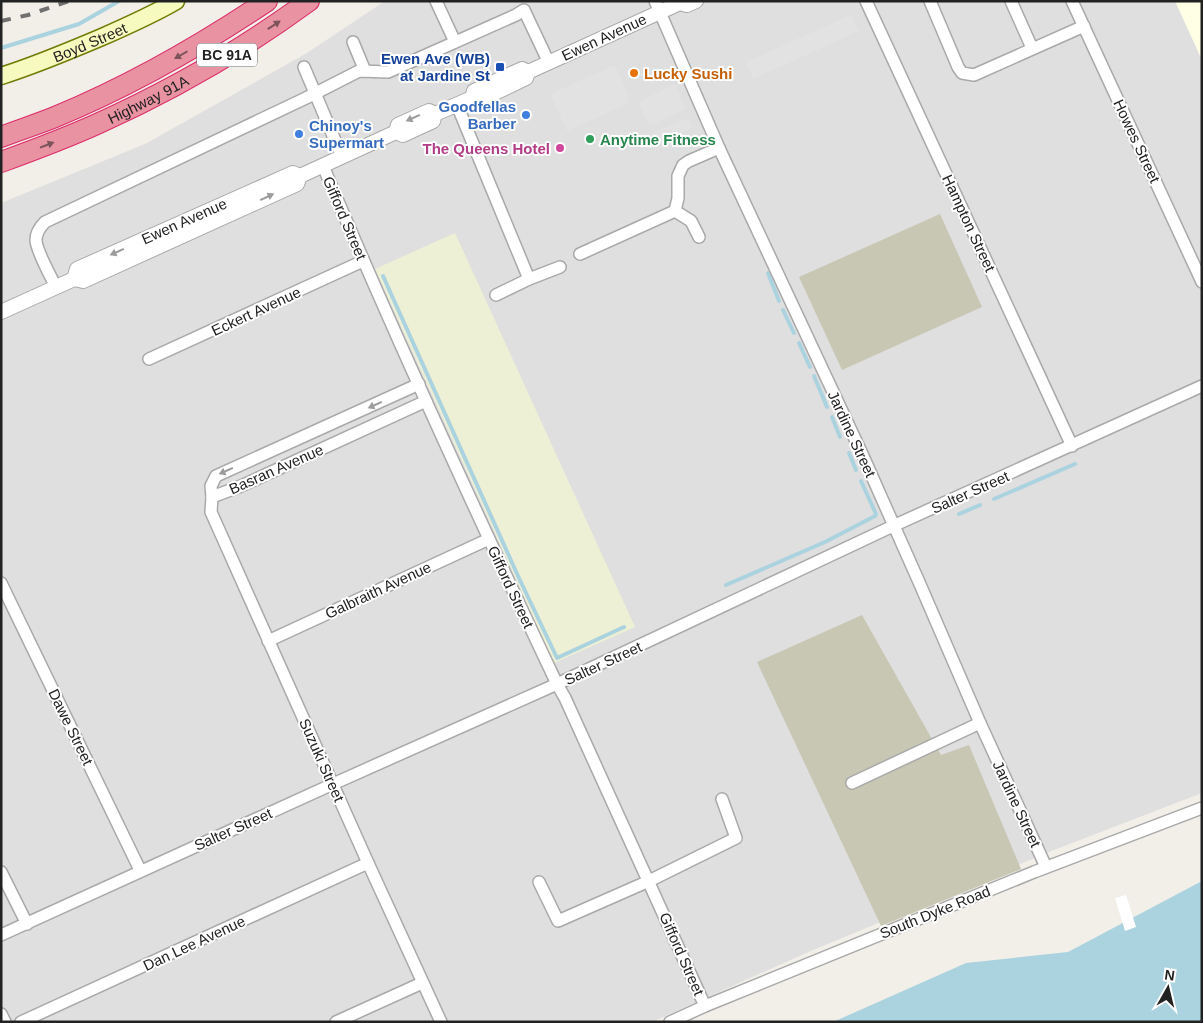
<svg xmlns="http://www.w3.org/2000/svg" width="1203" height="1023" font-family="Arial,sans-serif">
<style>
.residential{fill:#e0dfdf}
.education{fill:#ffffe5}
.construction{fill:#c7c7b4}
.farmland{fill:#eef0d5}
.parking{fill:#e2e2e2}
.water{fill:#aad3df}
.pier{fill:#fff}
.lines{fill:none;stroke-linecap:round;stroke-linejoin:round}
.stream{stroke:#aad3df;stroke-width:4}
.minor-casing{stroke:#a9a9a9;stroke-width:14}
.tertiary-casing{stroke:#a9a9a9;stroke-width:16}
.secondary-casing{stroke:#707d05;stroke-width:19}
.motorway-casing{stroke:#dc2a67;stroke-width:22}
.minor{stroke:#fff;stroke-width:11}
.tertiary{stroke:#fff;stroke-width:14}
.secondary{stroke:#f7fabf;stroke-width:16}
.motorway{stroke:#e892a2;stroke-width:20}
.rail{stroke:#707070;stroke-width:4;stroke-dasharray:10 10;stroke-linecap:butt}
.oneway{fill:#7b545c}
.oneway2{fill:#9c9c9c}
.transit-dot{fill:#1a4fb4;stroke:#fff;stroke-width:2}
.food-dot{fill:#e8710a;stroke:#fff;stroke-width:2}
.shop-dot{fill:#3f7fe0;stroke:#fff;stroke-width:2}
.leisure-dot{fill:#2e9e5b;stroke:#fff;stroke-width:2}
.hotel-dot{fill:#d1479c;stroke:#fff;stroke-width:2}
.labels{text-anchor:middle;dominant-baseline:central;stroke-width:4;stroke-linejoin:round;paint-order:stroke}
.shield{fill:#fff;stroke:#646464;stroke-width:1}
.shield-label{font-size:14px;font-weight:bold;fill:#222}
.street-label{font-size:15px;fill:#222;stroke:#fff}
.transit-label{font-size:15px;font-weight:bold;fill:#164399;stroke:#fff;text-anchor:end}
.food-label{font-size:15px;font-weight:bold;fill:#c56008;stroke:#fff;text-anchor:start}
.shop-label{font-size:15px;font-weight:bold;fill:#366cbe;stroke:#fff;text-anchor:end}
.leisure-label{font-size:15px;font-weight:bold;fill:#27864d;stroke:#fff;text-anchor:start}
.hotel-label{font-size:15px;font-weight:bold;fill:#b23c85;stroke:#fff;text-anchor:end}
</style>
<rect width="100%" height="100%" fill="#f2efe9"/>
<path class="residential" d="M385,1H1175L1202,60V793L1054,850L806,953L652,1022H1V203L145,144L307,53Z"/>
<path class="education" d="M1175,1H1202V60Z"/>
<g class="construction">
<path d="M940,214L982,307L842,370L799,277Z"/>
<path d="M862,615L941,755L969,745L1021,869L881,926L757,662Z"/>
</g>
<path class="farmland" d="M455,233L635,627L554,663L375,269Z"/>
<g class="parking">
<path d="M851,15L859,31L753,79L746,62Z"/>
<path d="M615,65L630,98L627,100L629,103L567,131L550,94Z"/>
<path d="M675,84L686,109L649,126L638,102Z"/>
<path d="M688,118L692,128L648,149L643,137Z"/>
</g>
<path class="water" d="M1202,881V1022H833L966,963L1068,952Z"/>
<path class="pier" d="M1126,895L1136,927L1125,931L1115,898Z"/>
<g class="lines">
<g class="stream">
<path d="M1,48L79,24L119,1"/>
<path d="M768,273L779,301"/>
<path d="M383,276L518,576L557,658L624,627"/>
<path d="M783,310L794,333"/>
<path d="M799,343L810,367"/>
<path d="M814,376L827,407"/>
<path d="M832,417L840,437"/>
<path d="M849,453L856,470"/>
<path d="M994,499L1075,464"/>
<path d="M959,514L980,505"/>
<path d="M726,585L825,542L875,516L876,514L861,481"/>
</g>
<defs>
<g id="minor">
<path d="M436,1L455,42"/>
<path d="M655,1L719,148L863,456L919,582L980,723L1046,867"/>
<path d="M866,1L1072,446"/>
<path d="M930,1L958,67L962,73L974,75L1084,26"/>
<path d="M1011,1L1032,48"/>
<path d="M1072,1L1202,282"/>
<path d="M353,42L365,71"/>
<path d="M304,67L342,157"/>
<path d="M457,105L529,279L560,267"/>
<path d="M323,166C397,341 476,513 557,684L565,698L705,1006"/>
<path d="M675,211L691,221L699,237"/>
<path d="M580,254L675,211L678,198V176L683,165L689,161L719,148"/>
<path d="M56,287C51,277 36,250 36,240C36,233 40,227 45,222L306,98L359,71L388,72L516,15L524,10L549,63"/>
<path d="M496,295L529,279"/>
<path d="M149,359L363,261"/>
<path d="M419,384L216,476L211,486L212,497L211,512L368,863L441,1022"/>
<path d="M212,497L241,486L426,401"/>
<path d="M1,583L140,870"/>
<path d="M268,641L489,539"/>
<path d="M852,783L980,723"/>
<path d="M1,872L27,924"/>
<path d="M539,882L558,921L649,881L736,838L722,799"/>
<path d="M1,935L333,784L557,684L893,526L1202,386"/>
<path d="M1,1014L5,1022"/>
<path d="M21,1022L368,863"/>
<path d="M336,1022L422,983"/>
<path d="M670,1022L705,1006L1034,872L1202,808"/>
</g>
<g id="tertiary">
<path d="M472,98L474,91L522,69L528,72L680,3L687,5L696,1"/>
<path d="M396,132L398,125L429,111L435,114"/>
<path d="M74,279L77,269L293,173L300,176"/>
<path d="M1,312L74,279L83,281L297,184L300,176L396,132L403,135L429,123L433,121L435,114L472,98L478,101L526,78L528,72"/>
</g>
<g id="secondary">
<path id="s1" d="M1,76C36,65 69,51 102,37C127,26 152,15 176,1"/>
</g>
<g id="motorway">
<path d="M1,137C19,130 38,124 55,117C130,86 200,46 267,1"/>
<path id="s2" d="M1,162C34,150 66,138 97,124C170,91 245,48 309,1"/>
</g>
</defs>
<use href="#minor" class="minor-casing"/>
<use href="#tertiary" class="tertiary-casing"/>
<use href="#secondary" class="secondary-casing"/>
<use href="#motorway" class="motorway-casing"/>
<use href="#minor" class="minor"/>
<use href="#tertiary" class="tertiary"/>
<use href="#secondary" class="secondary"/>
<use href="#motorway" class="motorway"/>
<path class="rail" d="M1,21L28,15L69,1"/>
</g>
<defs><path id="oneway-solid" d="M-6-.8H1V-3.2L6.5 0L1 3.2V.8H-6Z" transform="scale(1.25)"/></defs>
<g class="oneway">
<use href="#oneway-solid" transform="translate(274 25) rotate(-33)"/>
<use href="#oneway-solid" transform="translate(181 55) rotate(150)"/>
<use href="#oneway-solid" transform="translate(47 145) rotate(-21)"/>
</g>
<g class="oneway2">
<use href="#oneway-solid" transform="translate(413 118) rotate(156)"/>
<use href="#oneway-solid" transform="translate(267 197) rotate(-25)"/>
<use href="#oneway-solid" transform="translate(117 252) rotate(156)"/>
<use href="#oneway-solid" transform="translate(375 405) rotate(156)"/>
<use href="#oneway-solid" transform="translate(226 471) rotate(156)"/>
</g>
<rect class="transit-dot" x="495" y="62" width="10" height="10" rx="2.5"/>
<circle class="food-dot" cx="634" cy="73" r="5"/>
<g class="shop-dot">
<circle cx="526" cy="115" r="5"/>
<circle cx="299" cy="134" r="5"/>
</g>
<circle class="leisure-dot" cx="590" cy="139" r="5"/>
<circle class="hotel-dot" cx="560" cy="148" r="5"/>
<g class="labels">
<rect class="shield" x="197" y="43.5" width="60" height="23" rx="4"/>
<g class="shield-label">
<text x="227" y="55">BC 91A</text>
</g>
<g class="street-label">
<text transform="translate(604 37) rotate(-25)">Ewen Avenue</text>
<text stroke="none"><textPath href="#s1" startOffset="95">Boyd Street</textPath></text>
<text stroke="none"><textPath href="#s2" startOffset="160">Highway 91A</textPath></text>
<text transform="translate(1137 141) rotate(65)">Howes Street</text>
<text transform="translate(345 218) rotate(67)">Gifford Street</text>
<text transform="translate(184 221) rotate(-24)">Ewen Avenue</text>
<text transform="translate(969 223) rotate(65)">Hampton Street</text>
<text transform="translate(256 311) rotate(-25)">Eckert Avenue</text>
<text transform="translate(852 434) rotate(65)">Jardine Street</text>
<text transform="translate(276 469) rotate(-24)">Basran Avenue</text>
<text transform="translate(970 492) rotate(-24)">Salter Street</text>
<text transform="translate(511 587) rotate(65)">Gifford Street</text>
<text transform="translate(378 590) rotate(-25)">Galbraith Avenue</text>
<text transform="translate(603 663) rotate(-25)">Salter Street</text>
<text transform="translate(71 727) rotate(64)">Dawe Street</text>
<text transform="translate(322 760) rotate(66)">Suzuki Street</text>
<text transform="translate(1017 804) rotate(65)">Jardine Street</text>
<text transform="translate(233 829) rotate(-24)">Salter Street</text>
<text transform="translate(935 912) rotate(-22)">South Dyke Road</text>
<text transform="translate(194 943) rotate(-25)">Dan Lee Avenue</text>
<text transform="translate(682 954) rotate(66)">Gifford Street</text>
</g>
<g class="transit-label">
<text x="490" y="58">Ewen Ave (WB)<tspan x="490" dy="17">at Jardine St</tspan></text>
</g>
<g class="food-label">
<text x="644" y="73">Lucky Sushi</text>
</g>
<g class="shop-label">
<text x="516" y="106">Goodfellas<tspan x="516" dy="17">Barber</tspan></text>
<text x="309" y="125" text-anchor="start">Chinoy's<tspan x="309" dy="17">Supermart</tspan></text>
</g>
<g class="leisure-label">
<text x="600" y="139">Anytime Fitness</text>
</g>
<g class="hotel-label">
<text x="550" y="148">The Queens Hotel</text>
</g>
</g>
<rect width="1203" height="1023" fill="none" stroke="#222222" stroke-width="5"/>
<g transform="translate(1168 988) rotate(8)" stroke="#ffffff" stroke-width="4" paint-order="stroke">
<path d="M0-4L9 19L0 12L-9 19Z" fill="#222222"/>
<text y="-8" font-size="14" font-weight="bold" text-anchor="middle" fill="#222222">N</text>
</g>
</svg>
